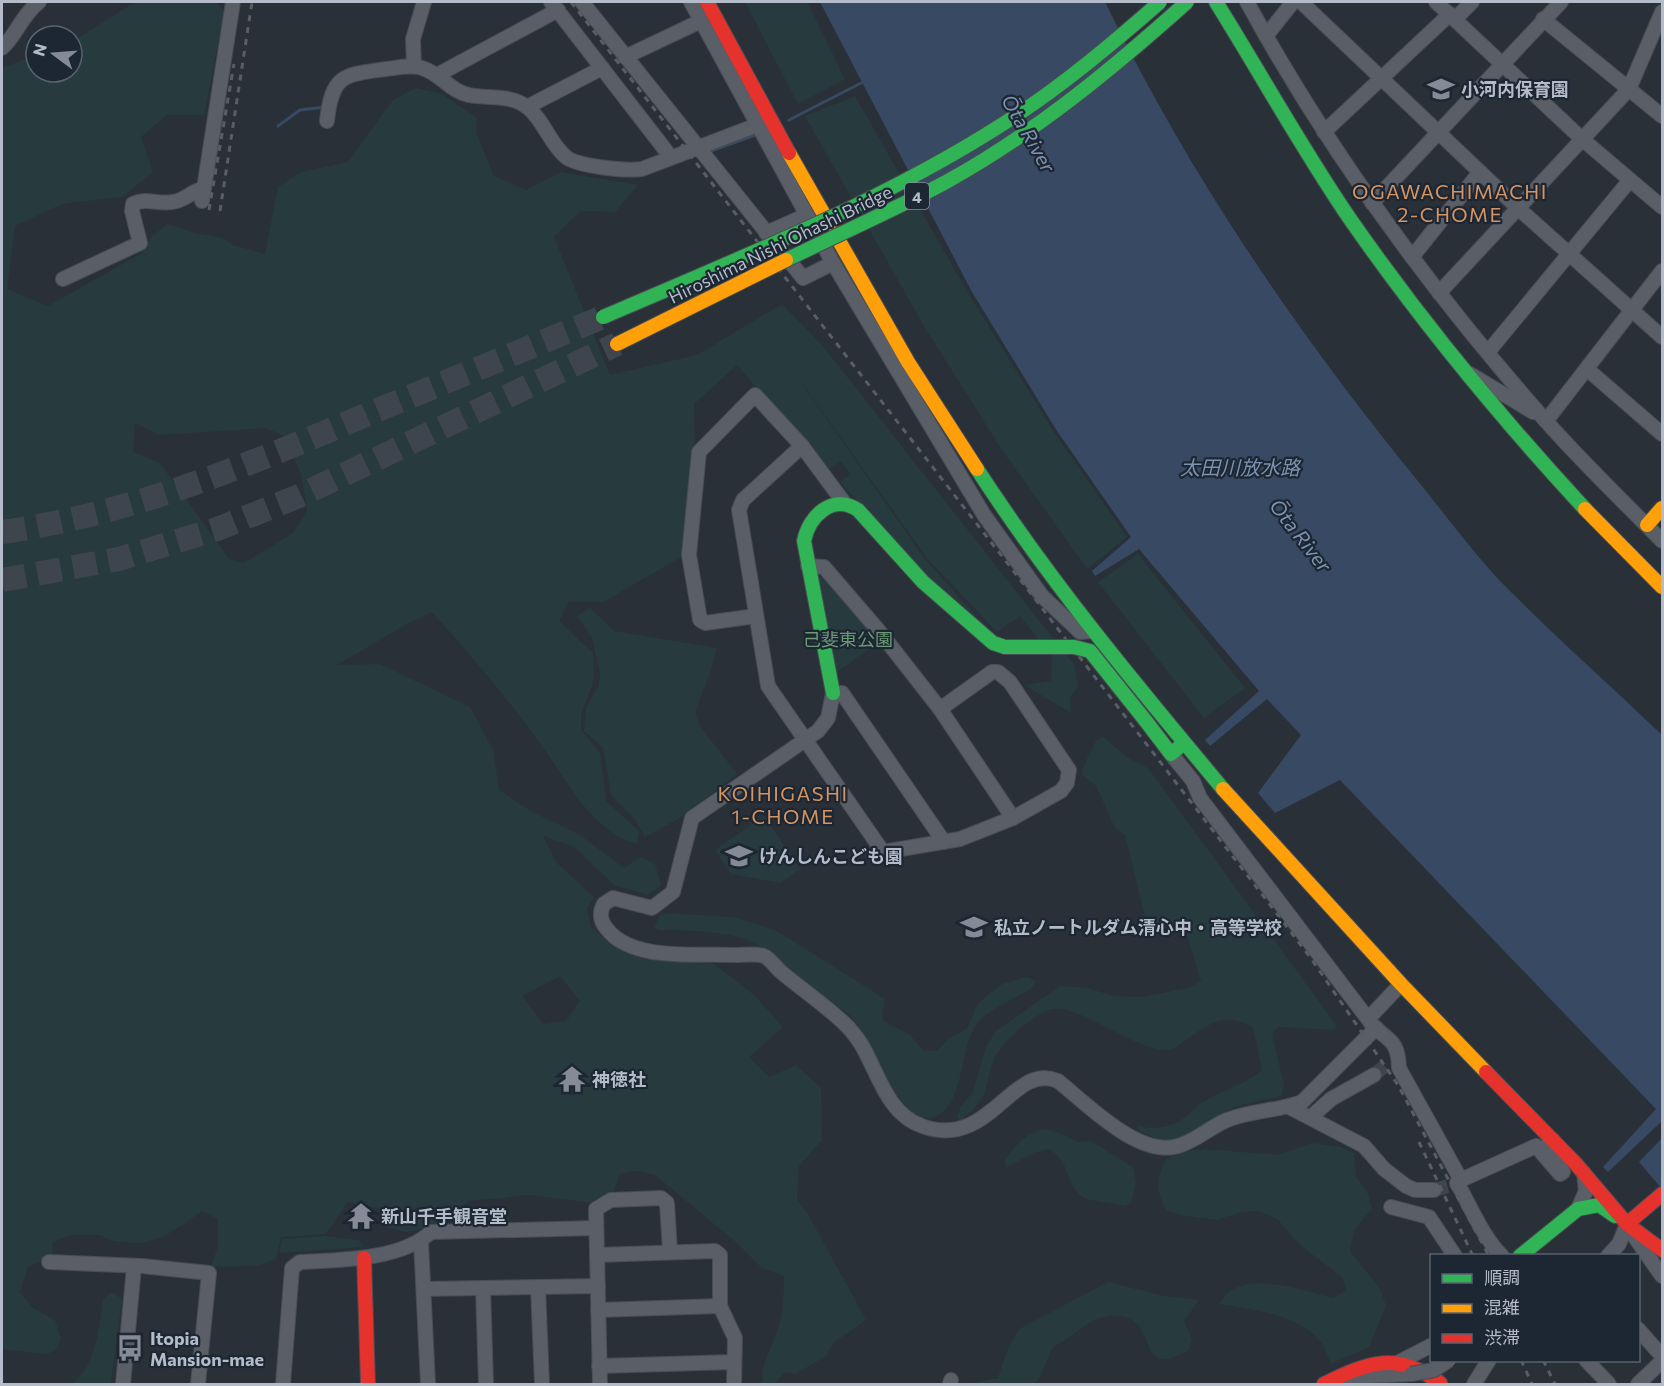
<svg xmlns="http://www.w3.org/2000/svg" width="1664" height="1386" font-family="Commissioner,'Noto Sans JP',sans-serif">
<style>
.green{fill:#273a3e;fill-rule:evenodd}
.water{fill:#384963}
.lines{fill:none;stroke-linecap:round;stroke-linejoin:round}
.stream{stroke:#384963;stroke-width:3}
.street-tunnel{stroke:#3f454e;stroke-width:14;stroke-dasharray:14 7;stroke-linecap:butt}
.highway-tunnel{stroke:#3f454e;stroke-width:24;stroke-dasharray:24 12;stroke-linecap:butt}
.street-casing{stroke:#484c53;stroke-width:16}
.fast-casing{stroke:#484c53;stroke-width:16}
.slow-casing{stroke:#484c53;stroke-width:16}
.jam-casing{stroke:#484c53;stroke-width:16}
.street{stroke:#5a5e66;stroke-width:14}
.fast{stroke:#30b455;stroke-width:14}
.slow{stroke:#ff9f0a;stroke-width:14}
.jam{stroke:#e5322d;stroke-width:14}
.rail{stroke:#595d64;stroke-width:3;stroke-dasharray:6 6;stroke-linecap:butt}
.street-bridge-casing{stroke:#484c53;stroke-width:16;stroke-linecap:butt}
.fast-bridge-casing{stroke:#484c53;stroke-width:16;stroke-linecap:butt}
.slow-bridge-casing{stroke:#484c53;stroke-width:16;stroke-linecap:butt}
.street-bridge{stroke:#5a5e66;stroke-width:14}
.fast-bridge{stroke:#30b455;stroke-width:14}
.slow-bridge{stroke:#ff9f0a;stroke-width:14}
.labels{text-anchor:middle;dominant-baseline:central;stroke-width:4.5;stroke-linejoin:round;paint-order:stroke}
.shield{fill:#1d2633;stroke:#878f9c;stroke-width:1.5}
.shield-label{font-size:16px;font-weight:bold;fill:#b4bcc9}
.poi-label{font-size:18px;font-weight:bold;fill:#b4bcc9;stroke:#1d2633;text-anchor:start}
.street-label{font-size:18px;fill:#b4bcc9;stroke:#1d2633}
.park-label{font-size:18px;fill:#6b9a76;stroke:#1d2633}
.water-label{font-size:20px;font-style:italic;fill:#7c92b1;stroke:#1d2633}
.neighbourhood-label{font-size:20px;letter-spacing:1.5px;fill:#d59563;stroke:#1d2633}
</style>
<rect width="100%" height="100%" fill="#2a3038"/>
<g class="green">
<path d="M135,2H216L224,12L204,115H167L141,137L153,172L122,197L62,204L15,226L7,289L48,306L142,253L152,236L168,224L194,233L222,238L233,245L265,254L278,187L301,172L348,162L393,100L416,88L442,94L477,118L476,132L494,176L526,190L561,172L638,185L615,212L581,211L554,237L610,375L697,355L782,304L822,345L1075,666L1078,688L1070,697L1071,713L1024,685L1051,681L1052,657L1020,616L997,632L926,557L787,362L924,558L991,632L918,568L840,482L850,474L841,461L827,470L737,365L694,404L695,450L683,556L603,602H569L559,621L593,653L594,680L581,714V730L600,753L606,801L639,831L637,844C588,830 564,774 535,736C503,693 468,652 432,612L405,625L337,665L380,664L470,707L493,750L499,790L529,810L580,835L624,868L641,857L655,864L661,885L648,895L614,885L574,847L543,836L557,863L594,897L587,908L591,927L609,942L642,958L714,964L754,995L783,1027L749,1057L769,1077L796,1065L821,1088L822,1140L799,1166L797,1200L809,1216L866,1320L833,1343L825,1357L795,1374L785,1372L774,1384H762C762,1361 769,1355 776,1334C783,1315 784,1296 784,1276L762,1268L737,1243L655,1175L638,1171L620,1173L612,1196L593,1203L529,1195L469,1201L438,1223L418,1230L406,1232L385,1227L389,1211L348,1202L326,1234L281,1237L276,1259L256,1266L211,1267L218,1246V1219L202,1211C176,1229 155,1248 122,1242C114,1241 107,1240 101,1235H71L53,1242L52,1257L28,1267L20,1292L33,1308L55,1320L61,1339L55,1351L46,1354L2,1349V68L36,55V72H72V42ZM135,423L159,435L266,428L284,436L301,474L307,512L293,533L244,563L229,559L160,463L133,452ZM560,976L580,1001L566,1021L543,1024L522,996Z"/>
<path d="M745,2H807L845,79L798,104Z"/>
<path d="M855,96L968,293L1054,432L1127,537L1087,569L1002,450L924,326L805,116Z"/>
<path d="M1138,554L1245,688L1204,718L1098,582Z"/>
<path d="M821,577L827,579L878,642L837,672L818,580Z"/>
<path d="M590,608L614,631L717,648L710,673L695,712L700,726L737,774L678,819L645,837L635,819L611,795L603,748L584,731L586,708L598,687L600,674L592,638L577,616Z"/>
<path d="M1103,737L1130,759L1148,768L1337,1026L1334,1030L1278,1027L1272,1034L1284,1085L1281,1096L1234,1107L1175,1141L1156,1139L1138,1130V1125C1150,1130 1166,1128 1178,1122C1186,1117 1193,1109 1200,1104C1219,1091 1246,1085 1262,1070L1253,1027C1223,1012 1213,1022 1187,1039C1182,1042 1176,1048 1171,1049C1142,1056 1083,1006 1055,1009C1036,1010 1000,1044 993,1061C988,1075 988,1092 978,1104C974,1110 967,1115 961,1120L957,1118L960,1108L973,1092L986,1047L996,1031L1060,986L1087,988L1114,996L1142,997L1188,988L1201,981L1186,932L1161,935L1147,925L1125,835L1115,828L1096,786L1082,774C1083,762 1092,752 1096,740Z"/>
<path d="M764,816L800,869L781,883L731,874L715,850Z"/>
<path d="M661,913L734,917L777,931L885,999L882,1020L910,1035L924,1051H937L948,1039L967,1029L978,1003L1002,984L1027,977L1036,981L1032,988C1016,998 994,1007 981,1019C958,1041 967,1101 937,1116C900,1133 873,1040 854,1020C844,1008 826,1000 814,991C796,977 779,959 761,947C732,929 692,931 659,930L654,927Z"/>
<path d="M1044,1129L1060,1133L1077,1142L1091,1141L1133,1167L1136,1183L1131,1203L1124,1206C1113,1202 1091,1202 1083,1197C1065,1186 1071,1160 1048,1149L1033,1153L1006,1168L1005,1160C1017,1144 1024,1134 1044,1129Z"/>
<path d="M1313,1143L1341,1147L1354,1153L1356,1177L1368,1194L1372,1209L1354,1230L1350,1251L1380,1289L1386,1306L1369,1347L1331,1364C1328,1357 1325,1348 1321,1342C1299,1314 1253,1310 1220,1304C1236,1266 1305,1291 1333,1298L1347,1290L1342,1277L1301,1246L1278,1220L1259,1211L1242,1212L1216,1220L1180,1215L1167,1211C1155,1191 1156,1179 1166,1159L1187,1151L1204,1149L1277,1155Z"/>
<path d="M326,1236L359,1240L363,1247L279,1253L282,1239Z"/>
<path d="M1108,1282L1164,1296L1199,1300L1184,1321L1192,1339L1189,1350C1183,1353 1174,1358 1167,1359C1138,1361 1156,1313 1110,1316C1089,1317 1072,1338 1053,1347L1039,1379L1033,1384H969L998,1378L1009,1346L1019,1329Z"/>
<path d="M112,1292L122,1299L111,1384H73C96,1364 99,1328 103,1299Z"/>
</g>
<g class="water">
<path d="M820,2H1105C1188,173 1297,333 1417,480C1444,513 1469,547 1497,578C1550,632 1608,683 1662,735V1121L1608,1172L1603,1167L1656,1109L1340,780L1275,813L1258,793L1301,735L1267,699L1210,746L1205,740L1259,691L1139,549L1095,576L1092,571L1131,537L1057,431L972,292Z"/>
<path d="M1662,1138V1189L1639,1162Z"/>
</g>
<g class="lines">
<g class="stream">
<path d="M789,120L865,81"/>
<path d="M278,126L300,110L325,107"/>
<path d="M708,152L758,134"/>
</g>
<g class="street-tunnel">
<path d="M1374,1075L1390,1062"/>
<path d="M1434,1190L1456,1184"/>
</g>
<g class="highway-tunnel">
<path d="M2,532C131,514 249,465 368,414C446,382 525,349 603,317"/>
<path d="M2,580L119,559L220,528L299,496L617,344"/>
</g>
<defs>
<g id="street">
<path d="M551,2L670,156"/>
<path d="M582,2L803,278L833,263"/>
<path d="M691,2L833,263L984,515L1042,596L1080,632L1093,631"/>
<path d="M1247,2C1329,152 1431,291 1545,420C1582,462 1623,501 1662,541"/>
<path d="M1301,2L1518,208L1662,337"/>
<path d="M1436,2L1582,139L1662,207"/>
<path d="M1456,18L1472,2"/>
<path d="M1543,19L1662,116"/>
<path d="M1266,36L1293,2"/>
<path d="M2,48C17,34 22,15 39,2"/>
<path d="M625,57L701,21"/>
<path d="M414,66L413,39L424,2"/>
<path d="M437,75L558,10"/>
<path d="M527,107L602,68"/>
<path d="M327,121C332,74 344,75 386,69C397,68 411,64 422,68C440,73 451,92 469,95C488,99 510,94 527,107C543,119 550,144 566,157C579,167 627,171 642,169L765,122"/>
<path d="M1324,132L1450,14"/>
<path d="M202,201L233,2"/>
<path d="M1372,203L1561,2"/>
<path d="M766,233L807,215"/>
<path d="M1412,257L1480,172"/>
<path d="M63,279L140,243L132,211L133,204C147,197 159,205 172,202C185,201 191,191 203,189"/>
<path d="M1439,293L1629,89L1662,12"/>
<path d="M1488,352L1630,180"/>
<path d="M1587,369L1662,434"/>
<path d="M1470,374L1533,412"/>
<path d="M1546,421L1662,271"/>
<path d="M802,446L743,500L739,510L768,686L883,852L960,839L1013,818L1061,791L1067,783L1069,770L1010,682L998,672H992L940,709"/>
<path d="M808,566L824,567L879,631L940,709L1013,818"/>
<path d="M756,616L705,623L700,620L689,555L699,452L755,395L802,446L845,504"/>
<path d="M1171,754L1193,781L1200,798L1368,1019L1401,984"/>
<path d="M944,842L842,693H833L828,718L818,731L692,818L673,892L652,908L613,898L604,904C599,913 600,921 607,929C632,962 699,953 736,955C744,955 756,953 764,956C769,958 776,967 780,971C802,990 827,1006 847,1026C852,1031 857,1038 861,1044C878,1072 887,1114 922,1126C990,1151 1012,1061 1058,1081C1087,1104 1139,1158 1178,1146C1196,1141 1210,1127 1227,1120C1253,1110 1278,1111 1302,1102L1376,1028"/>
<path d="M1370,1022C1387,1042 1398,1037 1399,1068L1461,1180L1457,1183C1471,1207 1482,1236 1502,1256"/>
<path d="M1289,1107L1364,1146L1384,1169L1406,1186L1415,1190H1434"/>
<path d="M1311,1117L1331,1099L1374,1075"/>
<path d="M1461,1180L1536,1146L1560,1174L1563,1172L1548,1144L1553,1140"/>
<path d="M1391,1207L1429,1217L1455,1256"/>
<path d="M1578,1209L1586,1191L1584,1173"/>
<path d="M1629,1229L1662,1276"/>
<path d="M421,1242L428,1384"/>
<path d="M597,1255L715,1251L720,1255V1306L735,1338L734,1384"/>
<path d="M1608,1256L1619,1244L1627,1224"/>
<path d="M49,1262L142,1266L209,1273L198,1384"/>
<path d="M538,1287L542,1384"/>
<path d="M483,1288L486,1384"/>
<path d="M425,1289L598,1286"/>
<path d="M598,1310L720,1306"/>
<path d="M1638,1329L1662,1356"/>
<path d="M1586,1360L1609,1384"/>
<path d="M1399,1362L1432,1345"/>
<path d="M599,1366L734,1362"/>
<path d="M1347,1377L1411,1374"/>
<path d="M123,1384L134,1267"/>
<path d="M283,1384L292,1268L300,1262C340,1260 401,1260 431,1232L596,1228"/>
<path d="M600,1384L596,1209L611,1200L661,1198L667,1203L670,1252"/>
<path d="M950,1384L951,1380"/>
<path d="M1474,1384L1489,1360"/>
<path d="M1638,1384L1662,1361"/>
</g>
<g id="fast">
<path d="M1216,2C1261,74 1302,149 1350,219C1421,321 1500,417 1585,509"/>
<path d="M977,469C1051,583 1137,686 1223,789"/>
<path d="M833,693L804,541C809,516 833,493 858,510L923,582L993,643L1005,647"/>
<path d="M1145,720L1171,754L1184,743"/>
<path d="M1520,1256L1578,1209L1599,1205L1615,1216"/>
</g>
<g id="slow">
<path d="M789,153L908,362L977,469"/>
<path d="M1585,509L1662,587"/>
<path d="M1647,525L1662,508"/>
<path d="M1223,789L1401,984L1486,1072"/>
</g>
<g id="jam">
<path d="M707,2L789,153"/>
<path d="M1486,1072L1576,1164L1627,1224L1662,1250"/>
<path d="M1627,1224L1662,1194"/>
<path d="M364,1258L368,1384"/>
<path d="M1324,1384C1369,1362 1397,1351 1440,1383"/>
</g>
</defs>
<use href="#street" class="street-casing"/>
<use href="#fast" class="fast-casing"/>
<use href="#slow" class="slow-casing"/>
<use href="#jam" class="jam-casing"/>
<use href="#street" class="street"/>
<use href="#fast" class="fast"/>
<use href="#slow" class="slow"/>
<use href="#jam" class="jam"/>
<g class="rail">
<path d="M571,2L1015,573L1310,957L1398,1085L1489,1256"/>
<path d="M209,210L234,64"/>
<path d="M220,211L252,2"/>
<path d="M1419,1142L1473,1256"/>
<path d="M1521,1360L1532,1384"/>
<path d="M1543,1360L1555,1384"/>
</g>
<defs>
<path id="street-bridge" d="M1411,1374L1434,1370L1449,1360"/>
<g id="fast-bridge">
<path d="M786,260C839,234 894,210 946,182C1035,133 1112,69 1187,2"/>
<path d="M603,317C749,254 901,195 1033,104C1078,73 1119,38 1160,2"/>
<path d="M1005,647H1074L1090,651L1145,720"/>
</g>
<path id="slow-bridge" d="M617,344L786,260"/>
</defs>
<use href="#street-bridge" class="street-bridge-casing"/>
<use href="#fast-bridge" class="fast-bridge-casing"/>
<use href="#slow-bridge" class="slow-bridge-casing"/>
<use href="#street-bridge" class="street-bridge"/>
<use href="#fast-bridge" class="fast-bridge"/>
<use href="#slow-bridge" class="slow-bridge"/>
</g>
<defs>
<symbol id="school-bare" viewBox="-9 -9 18 18"><path d="M0-5L7-2L0 1L-7-2ZM-4 1L0 2.5L4 1V4Q0 6-4 4Z" fill="#848b96" stroke="#1d2633" stroke-width="2.5" paint-order="stroke"/></symbol>
<symbol id="temple-bare" viewBox="-9 -9 18 18"><path d="M0-6L5-2H3V0L6.5 2.5H4V6H1.5V3h-3V6H-4V2.5H-6.5L-3 0V-2H-5Z" fill="#848b96" stroke="#1d2633" stroke-width="2.5" paint-order="stroke"/></symbol>
<symbol id="bus-bare" viewBox="-9 -9 18 18"><path d="M-5-6H5V4H4V6H2V4H-2V6H-4V4H-5ZM-3.5-4V0h7V-4ZM-3.5 1.2v1.5H-2V1.2ZM2 1.2v1.5H3.5V1.2Z" fill="#848b96" stroke="#1d2633" stroke-width="2.5" paint-order="stroke"/></symbol>
</defs>
<g fill-rule="evenodd">
<use href="#school-bare" x="1422" y="70" width="38" height="38"/>
<use href="#school-bare" x="720" y="837" width="38" height="38"/>
<use href="#school-bare" x="955" y="908" width="38" height="38"/>
<use href="#temple-bare" x="553" y="1060" width="38" height="38"/>
<use href="#temple-bare" x="342" y="1197" width="38" height="38"/>
<use href="#bus-bare" x="111" y="1329" width="38" height="38"/>
</g>
<g class="labels">
<rect class="shield" x="905" y="183" width="24" height="26" rx="4.5"/>
<g class="shield-label">
<text x="917" y="196">4</text>
</g>
<g class="poi-label">
<text x="1461" y="89">小河内保育園</text>
<text x="759" y="856">けんしんこども園</text>
<text x="994" y="927">私立ノートルダム清心中・高等学校</text>
<text x="592" y="1079">神徳社</text>
<text x="381" y="1216">新山千手観音堂</text>
<text x="150" y="1338">Itopia<tspan x="150" dy="21">Mansion-mae</tspan></text>
</g>
<g class="street-label">
<text transform="translate(780 244) rotate(-26)">Hiroshima Nishi Ohashi Bridge</text>
</g>
<g class="park-label">
<text x="848" y="639">己斐東公園</text>
</g>
<g class="water-label">
<text transform="translate(1029 133) rotate(60)">Ōta River</text>
<text x="1240" y="467">太田川放水路</text>
<text transform="translate(1301 535) rotate(52)">Ōta River</text>
</g>
<g class="neighbourhood-label">
<text x="1450" y="191">OGAWACHIMACHI<tspan x="1450" dy="23">2-CHOME</tspan></text>
<text x="783" y="793">KOIHIGASHI<tspan x="783" dy="23">1-CHOME</tspan></text>
</g>
</g>
<rect width="1664" height="1386" fill="none" stroke="#b4bcc9" stroke-width="6"/>
<rect x="1430" y="1254" width="210" height="108" fill="#1d2633" stroke="#59626f" stroke-width="1.5"/>
<rect x="1442" y="1274" width="30" height="9" fill="#30b455" stroke="#59626f" stroke-width="1.5"/>
<text x="1484" y="1284" font-size="18" fill="#b4bcc9">順調</text>
<rect x="1442" y="1304" width="30" height="9" fill="#ff9f0a" stroke="#59626f" stroke-width="1.5"/>
<text x="1484" y="1314" font-size="18" fill="#b4bcc9">混雑</text>
<rect x="1442" y="1334" width="30" height="9" fill="#e5322d" stroke="#59626f" stroke-width="1.5"/>
<text x="1484" y="1344" font-size="18" fill="#b4bcc9">渋滞</text>
<g transform="translate(54 54) rotate(286)"><circle r="28" fill="#1d2633" stroke="#59626f" stroke-width="1.5"/>
<path d="M0-4.5L10 22L0 15L-10 22Z" fill="#848b96"/>
<text y="-9" font-size="16" font-weight="bold" text-anchor="middle" fill="#b4bcc9">N</text>
</g>
</svg>
